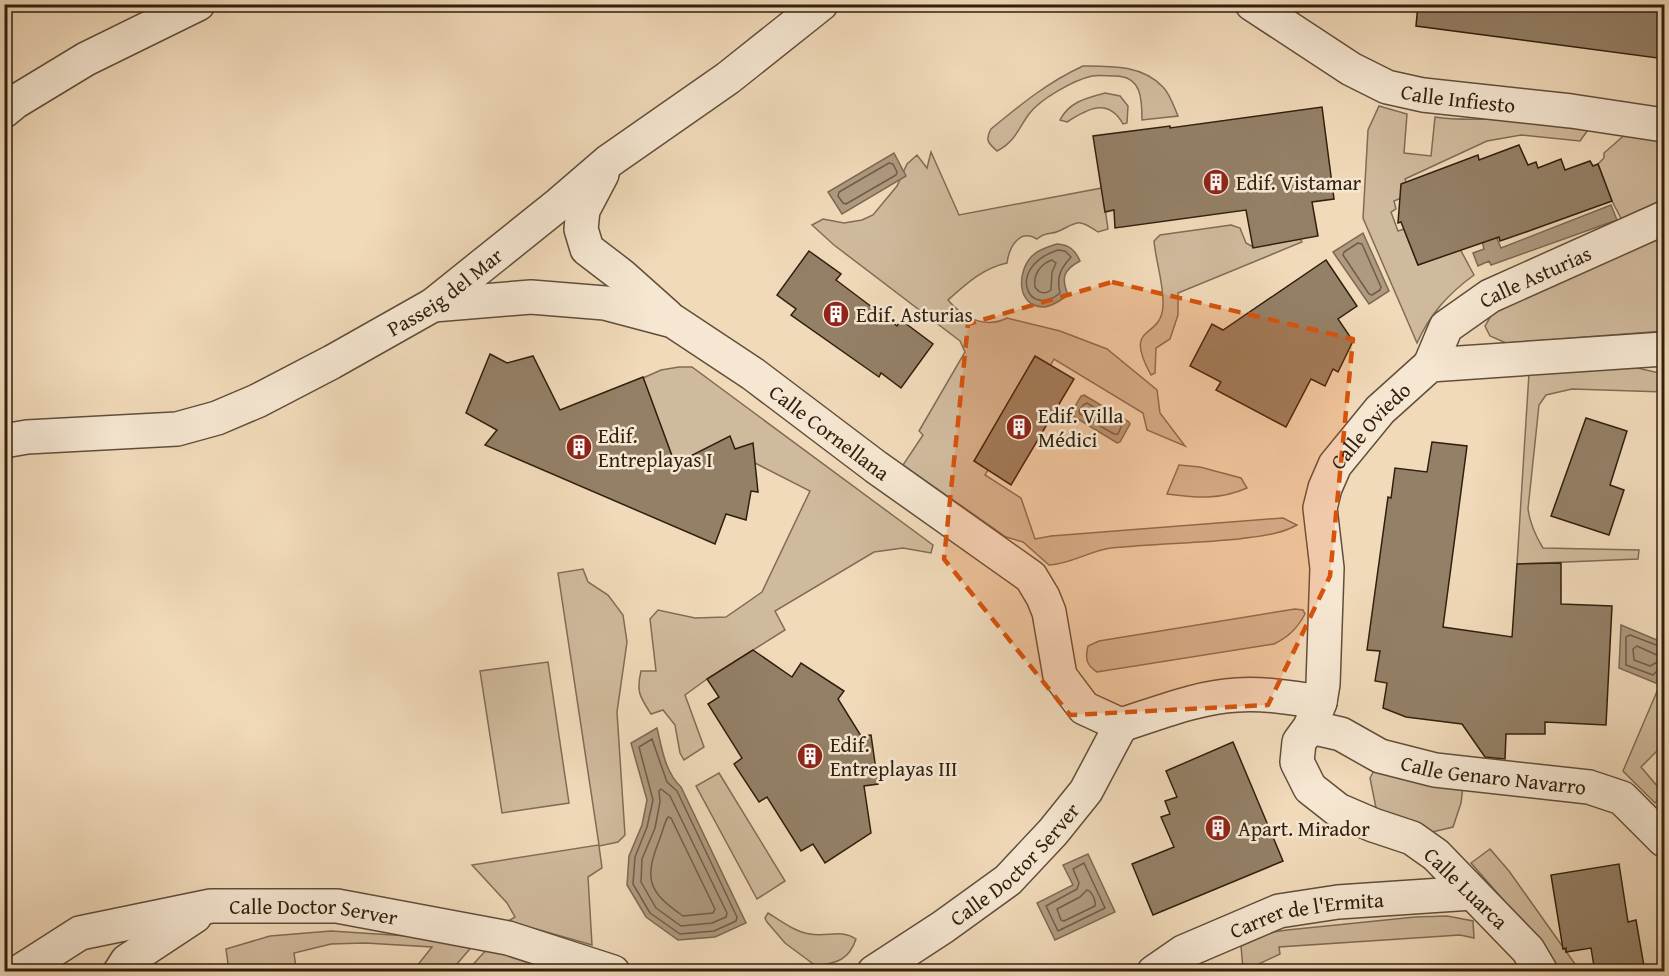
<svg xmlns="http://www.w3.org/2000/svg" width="1669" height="976" font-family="'Gentium Book Plus',serif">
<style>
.green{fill:#d0ba9d;stroke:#806c56;stroke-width:1.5}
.water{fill:#af9a80;stroke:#7c6952;stroke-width:1.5}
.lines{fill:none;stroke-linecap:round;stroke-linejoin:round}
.shore{stroke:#705c47;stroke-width:1.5}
.building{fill:#948067;stroke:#301f0e;stroke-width:1.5}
.street-casing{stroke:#604e39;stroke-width:36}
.street{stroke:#f6e7d2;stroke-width:33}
.marked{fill:#d6530c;fill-opacity:0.2;stroke:#d6530c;stroke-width:4.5;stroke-dasharray:12 8;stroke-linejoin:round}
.labels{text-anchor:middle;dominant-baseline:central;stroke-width:5;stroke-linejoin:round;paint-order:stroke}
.street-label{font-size:21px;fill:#301f0e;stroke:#f6e7d2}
.poi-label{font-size:21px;fill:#301f0e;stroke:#f6e7d2;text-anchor:start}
</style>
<rect width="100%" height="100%" fill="#f1daba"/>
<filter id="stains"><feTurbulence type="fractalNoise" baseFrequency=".00333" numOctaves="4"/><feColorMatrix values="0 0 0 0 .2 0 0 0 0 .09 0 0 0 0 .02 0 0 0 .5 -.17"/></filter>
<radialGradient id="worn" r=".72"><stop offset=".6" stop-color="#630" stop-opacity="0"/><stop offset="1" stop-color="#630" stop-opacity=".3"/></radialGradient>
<g class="green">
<path d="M1083,66C1111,66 1142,65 1163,87C1170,94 1174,107 1178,116L1142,120C1142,100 1142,76 1115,76C1108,76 1099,75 1092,76C1074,80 1040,99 1029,114C1018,129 1015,142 997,151C988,143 985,140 991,129C1020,105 1048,82 1083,66Z"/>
<path d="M1105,93L1120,96L1128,106L1127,123L1123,124C1108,97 1087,109 1067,122L1060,120C1069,102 1086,98 1105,93Z"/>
<path d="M1379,106L1407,114L1404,153L1431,156L1435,117C1465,122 1493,117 1523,120C1545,121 1567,126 1588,130L1580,141L1521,135L1487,141L1405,179L1411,194L1394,201L1396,209L1391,212L1398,231L1404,229L1418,265L1460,249L1474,275C1448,294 1430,314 1417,343L1363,218L1368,130Z"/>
<path d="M1628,132L1664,138V207L1622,220L1612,201L1598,164L1604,158V153Z"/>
<path d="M931,152L959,215L1102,188L1108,229L1098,232C1078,218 1078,222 1059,231C1051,235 1046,231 1037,239C1019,228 1009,248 1007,263C983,268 966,284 948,300C963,318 985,329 1007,318L1060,331L1107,349L1157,390L1160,413L1185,446L1147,430L1143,413L1054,359L985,475L1021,498L1035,539L1051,536L1283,518L1297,525C1279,535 1259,536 1239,539C1197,543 1154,544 1111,548C1089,551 1071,564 1049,565L1023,542L1006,537L903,465L923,435L919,431L965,352L960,341L834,245L812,225L823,219L844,223L862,220L873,215L897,186L907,164L917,155L927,168Z"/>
<path d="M1231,225L1240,228L1246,243L1253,247L1300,239L1302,242L1178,293V315L1170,339L1156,348L1155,373L1151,375C1122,322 1161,341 1163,306C1164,284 1156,263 1154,241L1160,235Z"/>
<path d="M1661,235L1664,251V331L1506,343L1490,336L1485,326L1492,314L1525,293Z"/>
<path d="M679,367H692L933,545L931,553L903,548L874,552L775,611L785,630L707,679L685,695L704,747L684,760L680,753L675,725L663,710L651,714C640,697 636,692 641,671H656L650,619L658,610L695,618L726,617L762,592L810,491L755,463L735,449L675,464L643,378L661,370Z"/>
<path d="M1633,367L1664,374V392L1572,389L1546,395L1539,405L1528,509C1530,524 1535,535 1543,548L1639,550L1638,559L1517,564L1529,373Z"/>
<path d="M1179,465L1200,467L1241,478L1247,488C1220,500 1196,498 1167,494Z"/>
<path d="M583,569L588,582L608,595L623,615L627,642L617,712L625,835L618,842L599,846L602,868L588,877L592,945L508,921L515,917L507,903L472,865L599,845L558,573Z"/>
<path d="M1295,609L1303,610L1305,614C1297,629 1288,637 1274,644L1097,672C1086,665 1085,658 1088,646L1099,641Z"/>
<path d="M548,662L569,803L502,813L480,671Z"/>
<path d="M1664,675V744L1641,767L1664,794L1655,803L1623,771Z"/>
<path d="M1376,767L1463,786L1461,803L1453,827L1428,833L1377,813L1370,778Z"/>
<path d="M719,773L785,881L757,899L696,786Z"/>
<path d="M1490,849L1509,871L1580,971H1557L1529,929L1471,863Z"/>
<path d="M768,913C781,921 795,932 810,934C828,937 841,929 856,939C849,960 837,963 816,966L785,943L767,922L765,918Z"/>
<path d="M1447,916L1473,921L1474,938L1460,935L1279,947L1280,954L1244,971L1243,969L1241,946L1273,932L1287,930L1415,917Z"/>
<path d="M331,931L439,938L475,943L450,972L413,971L432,947L365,943L331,944L294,953L296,968L281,972L229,971L226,949L270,936Z"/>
<path d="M489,947L575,972H466Z"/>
</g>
<g class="water">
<path d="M894,153L906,176L842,214L828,192Z"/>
<path d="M1611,205L1617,220L1491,265L1489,261L1478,266L1473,253L1484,249L1482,241L1496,236L1501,248Z"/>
<path d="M1363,233L1389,291L1369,304L1333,252Z"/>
<path d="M1057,244C1070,245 1075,250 1080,261C1063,270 1061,278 1068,295C1061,300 1052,307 1043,307C1016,306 1017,271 1032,256C1039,249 1048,247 1057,244Z"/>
<path d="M1084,395L1129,422L1130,424L1120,442L1117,443L1073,416L1071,413L1081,396Z"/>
<path d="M1621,625L1664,643V668L1658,684L1619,668Z"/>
<path d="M657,728C662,749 665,772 681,787L746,923L715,937L678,940L646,917L627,885L629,856L642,825L647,800L631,743Z"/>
<path d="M1088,854L1115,912L1055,940L1037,903L1073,885L1063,865Z"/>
</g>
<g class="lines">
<g class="shore">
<path d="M889,163L893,164L897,172L896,175L846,204L843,203L838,196L839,192Z"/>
<path d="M1358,243L1362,244L1381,287L1380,290L1372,295L1369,294L1343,255L1344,252Z"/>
<path d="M1058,250L1065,251L1071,257C1061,268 1056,277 1060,293C1028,320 1005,267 1058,250Z"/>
<path d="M1052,260L1056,263L1052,272L1051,290C1045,295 1039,293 1035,287C1033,275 1040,264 1052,260Z"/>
<path d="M1087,403L1121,424V427L1118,434H1114L1080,414L1079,411L1083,405Z"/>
<path d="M1637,646L1659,656L1661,660L1650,666L1634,660L1633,649Z"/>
<path d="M1664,648L1630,635L1626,637V665L1653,675L1659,669L1664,668"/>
<path d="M652,739L667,782L677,791L737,917L736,921L714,931L680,934L650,913L633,884L635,857L647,827L653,800L639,747Z"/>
<path d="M661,789L670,796L727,913L726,917L712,923L681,926L656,908L641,882L642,859L655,828L660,802L659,791Z"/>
<path d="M668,817L671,818L715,909L713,913L683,916C647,891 644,879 660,838C663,831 664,823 668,817Z"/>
<path d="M1084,863L1105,908L1058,931L1046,906L1077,889L1079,883L1073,869Z"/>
<path d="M1087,890C1092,891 1096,901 1095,906L1064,921L1061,920L1057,909L1080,897Z"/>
</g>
</g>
<g class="building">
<path d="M1418,4H1649L1665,7V59L1416,26Z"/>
<path d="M1322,107L1334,199L1312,202L1318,236L1253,248L1246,210L1115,228L1114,210L1105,212L1093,136L1170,126V128Z"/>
<path d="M1519,145L1528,165L1536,162L1538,168L1561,159L1565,170L1590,161L1593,166L1598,164L1612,201L1526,232L1500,241L1499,237L1418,265L1401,222L1398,223L1401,184L1478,155L1479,160Z"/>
<path d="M809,251L841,274L836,280L897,326L901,320L933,344L901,388L881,373L879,377L791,315L796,309L777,295Z"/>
<path d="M1326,260L1357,306L1338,319L1353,341L1338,372L1333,369L1325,386L1311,379L1286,427L1216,390L1221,382L1190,366L1212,324L1223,330Z"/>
<path d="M490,354L507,363L533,356L560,410L643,377L675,464L730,436L735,449L753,443L758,492L751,491L746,520L726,514L715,544L485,445L497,430L466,413Z"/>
<path d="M1035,356L1074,379L1011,485L974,461Z"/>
<path d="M1586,418L1627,431L1610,485L1624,490L1609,535L1551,516Z"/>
<path d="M1432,442L1467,446L1443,627L1512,637L1517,564L1561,563V604L1612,606L1606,725L1545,722V734H1506L1505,759L1485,757L1462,724L1406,717L1383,708L1387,683L1375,681L1380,651L1367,650L1388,497L1391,498L1395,468L1427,472Z"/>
<path d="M753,650L792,677L801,663L844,691L838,699L861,736L871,735L878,784L864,786L871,833L825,863L813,844L801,851L767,797L759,802L734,764L742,758L708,704L719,697L707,679Z"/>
<path d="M1233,742L1283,861L1153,915L1132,864L1174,847L1161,817L1170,814L1165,801L1177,797L1166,771Z"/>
<path d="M1619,864L1628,922L1636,920L1645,972H1595L1591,948L1566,952V948L1563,949L1551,875Z"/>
</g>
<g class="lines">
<defs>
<g id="street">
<path id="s1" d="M1252,4L1351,69L1387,87L1423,95L1571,111L1664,125"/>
<path d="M4,111L15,102L86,59L198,4"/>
<path d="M602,174L583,210L581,229L587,249L621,275L667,316"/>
<path id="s2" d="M433,305L531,297L605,303L673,321L753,374L876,467L1031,577L1043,597L1049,612L1060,676L1084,708L1121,725"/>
<path id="s3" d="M1430,365L1446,327L1490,296L1664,218"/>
<path id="s4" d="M4,441L27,437L177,429L217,418L257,401L332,362L433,305L559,204L609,161L728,78L821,4"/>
<path d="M1121,725C1159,713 1198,697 1237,695C1265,693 1292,698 1320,702"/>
<path id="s5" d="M1310,727L1341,734L1380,756L1435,770L1589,787L1622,798L1664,840"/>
<path id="s6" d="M19,972L80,933L211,906H337L508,938L613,972"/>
<path d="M120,972L127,961L195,916"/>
<path id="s7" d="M874,972L943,927L1008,880L1053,832L1086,791L1121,725"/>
<path id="s8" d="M1154,972L1183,952L1279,911L1338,902L1472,893"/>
<path id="s9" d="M1541,972L1528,950L1436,855L1412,838L1373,825L1338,810L1310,788L1297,762L1299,742L1310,727L1320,702L1323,684L1327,568L1320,508L1325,488L1335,465L1380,410L1430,365L1664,349"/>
</g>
</defs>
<use href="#street" class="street-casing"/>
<use href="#street" class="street"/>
</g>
<path class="marked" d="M1112,282L1353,339L1330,576L1268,705L1070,715L944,559L968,324Z"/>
<defs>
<symbol id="building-disc" viewBox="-11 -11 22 22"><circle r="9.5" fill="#8f2418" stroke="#f6e7d2"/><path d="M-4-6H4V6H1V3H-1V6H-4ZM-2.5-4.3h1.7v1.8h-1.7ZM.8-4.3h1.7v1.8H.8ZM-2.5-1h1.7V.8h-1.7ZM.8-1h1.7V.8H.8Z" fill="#fff"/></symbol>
</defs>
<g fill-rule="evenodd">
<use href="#building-disc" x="1201" y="167" width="30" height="30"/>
<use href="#building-disc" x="821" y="299" width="30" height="30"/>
<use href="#building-disc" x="1004" y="412" width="30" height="30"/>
<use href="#building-disc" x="564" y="432" width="30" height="30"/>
<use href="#building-disc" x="795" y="741" width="30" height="30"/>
<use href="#building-disc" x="1203" y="813" width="30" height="30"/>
</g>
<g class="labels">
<g class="street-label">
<text stroke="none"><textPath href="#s1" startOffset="231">Calle Infiesto</textPath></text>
<text stroke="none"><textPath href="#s3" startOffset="144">Calle Asturias</textPath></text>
<text stroke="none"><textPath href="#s4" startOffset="476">Passeig del Mar</textPath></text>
<text stroke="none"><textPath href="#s9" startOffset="690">Calle Oviedo</textPath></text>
<text stroke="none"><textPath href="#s2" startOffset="435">Calle Cornellana</textPath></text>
<text stroke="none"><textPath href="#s5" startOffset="192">Calle Genaro Navarro</textPath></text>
<text stroke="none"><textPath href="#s7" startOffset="178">Calle Doctor Server</textPath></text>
<text transform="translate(1466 888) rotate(44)">Calle Luarca</text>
<text stroke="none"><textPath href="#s6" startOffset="309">Calle Doctor Server</textPath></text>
<text stroke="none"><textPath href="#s8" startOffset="166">Carrer de l'Ermita</textPath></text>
</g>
<g class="poi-label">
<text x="1236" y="182">Edif. Vistamar</text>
<text x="856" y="314">Edif. Asturias</text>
<text x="1038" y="415">Edif. Villa<tspan x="1038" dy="24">Médici</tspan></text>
<text x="598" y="435">Edif.<tspan x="598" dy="24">Entreplayas I</tspan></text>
<text x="830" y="744">Edif.<tspan x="830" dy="24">Entreplayas III</tspan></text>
<text x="1238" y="828">Apart. Mirador</text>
</g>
</g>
<rect width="1669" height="976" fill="none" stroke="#f1daba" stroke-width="24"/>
<rect x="6" y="6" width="1657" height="964" fill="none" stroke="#301f0e" stroke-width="3"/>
<rect x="12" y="12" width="1645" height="952" fill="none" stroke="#301f0e" stroke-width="1.5"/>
<rect width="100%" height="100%" filter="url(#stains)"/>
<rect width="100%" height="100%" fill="url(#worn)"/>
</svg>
